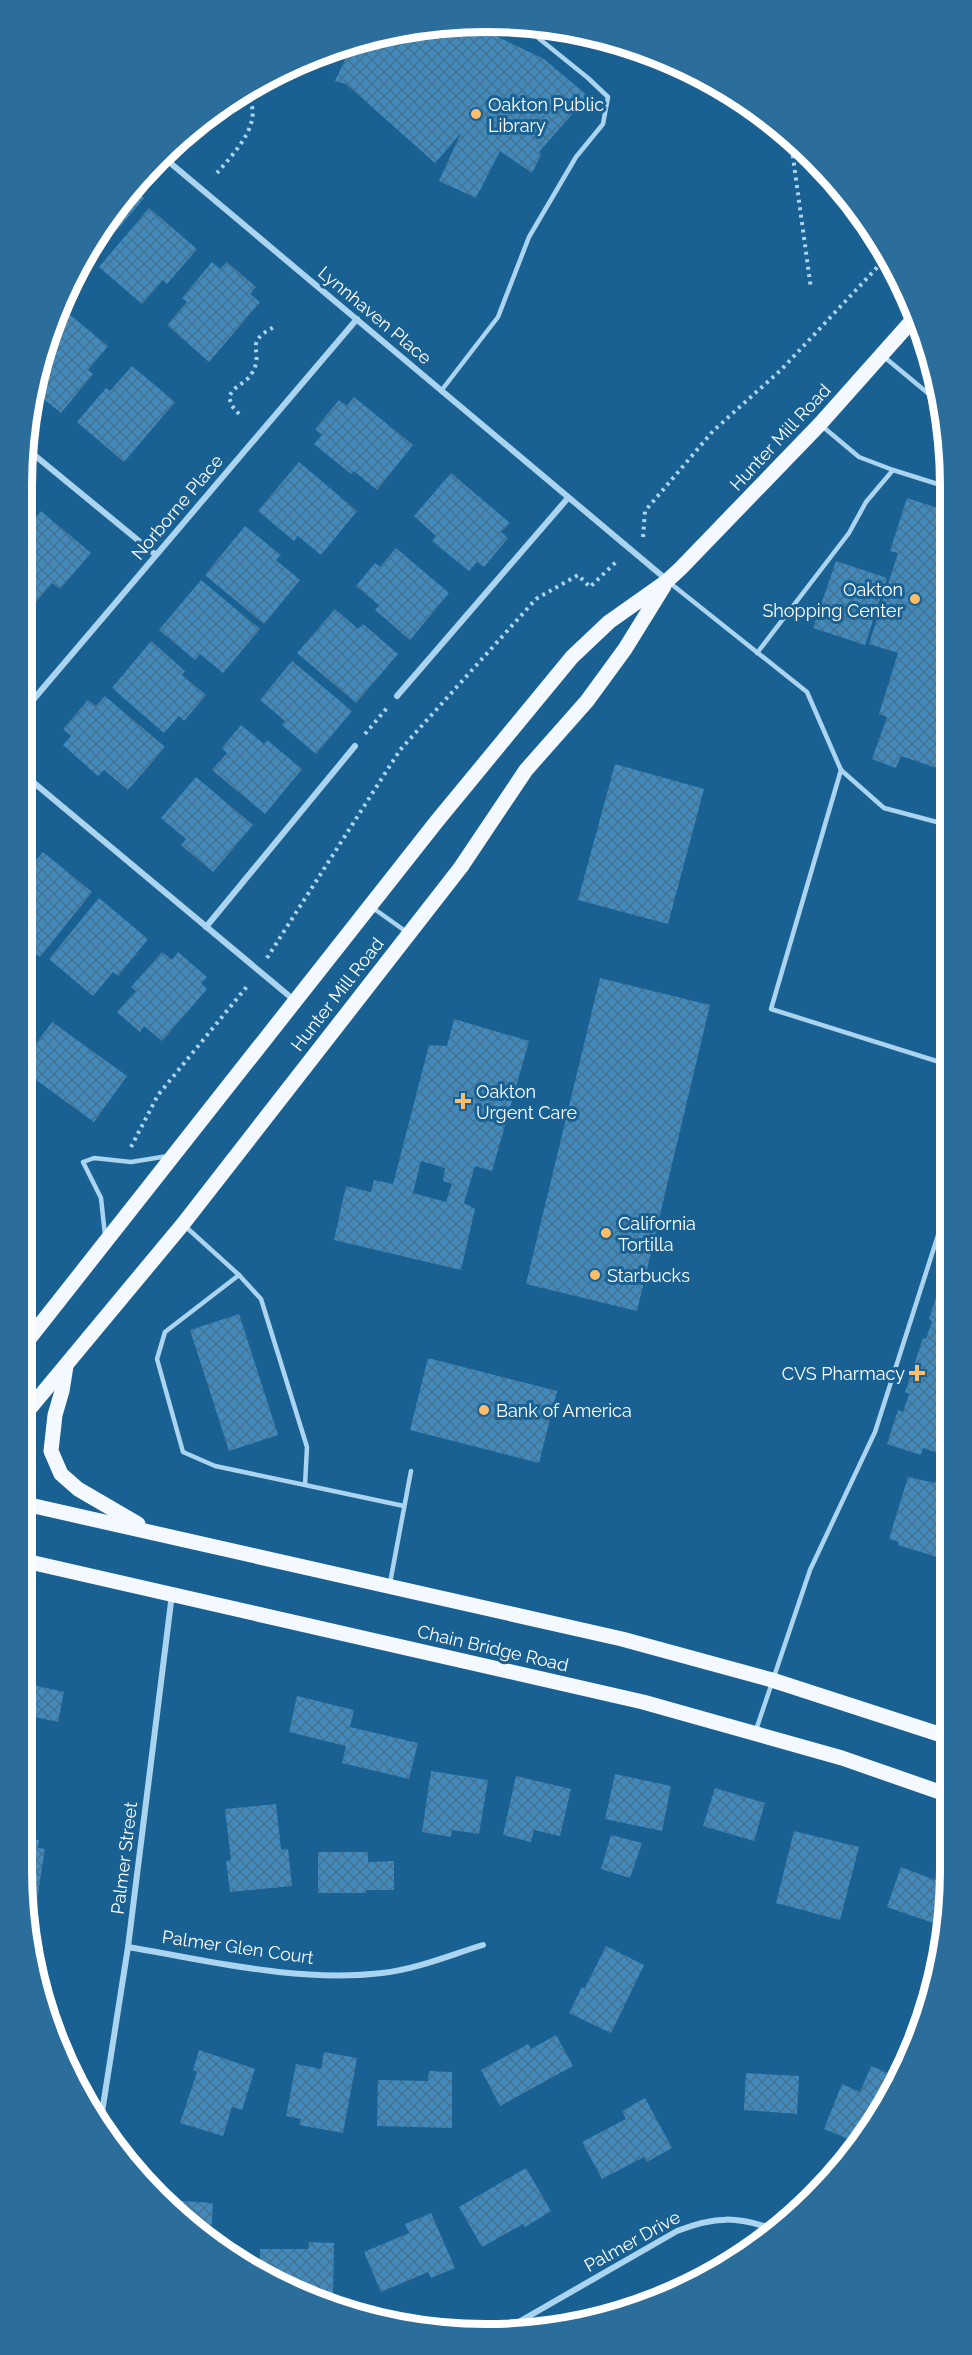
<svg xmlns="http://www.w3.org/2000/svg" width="972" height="2355" font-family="Raleway,sans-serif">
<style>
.building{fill:url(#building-cross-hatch);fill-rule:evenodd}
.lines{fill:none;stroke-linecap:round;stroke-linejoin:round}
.path{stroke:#aad4f0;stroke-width:4;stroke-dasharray:3 4.5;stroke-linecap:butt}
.lane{stroke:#aad4f0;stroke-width:4.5}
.street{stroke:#aad4f0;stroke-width:6}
.primary{stroke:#f3f9ff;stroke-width:15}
.poi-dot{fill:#ffbd69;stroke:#196193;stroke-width:2}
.labels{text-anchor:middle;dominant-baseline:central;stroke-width:6;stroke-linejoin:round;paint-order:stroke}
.poi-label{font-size:18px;fill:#fff;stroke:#196193;text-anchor:start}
.street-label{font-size:18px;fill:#fff;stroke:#196193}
.rim{fill:none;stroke:#fff;stroke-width:8}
</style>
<defs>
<pattern id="building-cross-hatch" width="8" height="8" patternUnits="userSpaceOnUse" patternTransform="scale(1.5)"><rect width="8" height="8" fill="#428abb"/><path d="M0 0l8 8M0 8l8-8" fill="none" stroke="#46718f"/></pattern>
</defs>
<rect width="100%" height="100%" fill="#196193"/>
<g class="building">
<path d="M455,22H467L544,59L588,96L539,152L541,155L532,173L500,151L476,198L439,181L461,133L435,163L346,84L335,81L354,41L365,37Z"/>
<path d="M131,187L144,198L92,260L84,253Z"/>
<path d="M149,208L197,249L167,284L163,280L142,304L99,267Z"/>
<path d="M212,262L220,269L227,262L256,287L250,294L260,302L209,362L167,325L187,302L182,298Z"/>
<path d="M64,310L108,346L88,370L93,374L61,413L36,393L46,337L51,326Z"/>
<path d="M132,366L175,402L124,462L77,422L106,388L110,391Z"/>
<path d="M354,397L413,445L377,490L354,471L351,474L314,444L322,435L315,429L339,400L347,406Z"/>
<path d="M299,462L357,511L321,555L298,536L294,541L258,511Z"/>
<path d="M451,473L510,523L501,532L508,538L484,567L477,562L469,571L432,541L436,536L414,516Z"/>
<path d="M21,495L32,505L21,517Z"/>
<path d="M907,498L947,511L948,772L901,756L896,768L872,759L887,717L879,714L898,653L869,644L898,553L890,551Z"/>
<path d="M41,511L91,553L60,589L52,583L32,607L21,597V535Z"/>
<path d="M245,526L281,555L276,560L300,580L264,624L205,575Z"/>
<path d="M396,548L449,593L410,640L375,610L379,605L356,586L375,563L380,567Z"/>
<path d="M836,561L887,578L865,645L813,628Z"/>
<path d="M201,580L260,629L223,673L200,654L195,660L159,630Z"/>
<path d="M335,609L358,629L363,624L398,654L356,703L297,653Z"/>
<path d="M151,641L185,671L182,675L206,695L184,721L179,716L164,733L112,688Z"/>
<path d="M292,661L352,711L316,754L282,725L285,721L260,700Z"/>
<path d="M105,696L165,747L128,790L104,770L98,776L63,745L71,736L63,729L88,700L96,706Z"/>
<path d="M241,725L264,744L267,740L302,769L265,814L212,770L227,753L222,748Z"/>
<path d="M615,764L704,789L668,924L578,900Z"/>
<path d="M196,777L253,825L213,872L181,845L186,839L161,818Z"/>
<path d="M43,852L92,892L40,957L21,942V879Z"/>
<path d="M99,898L148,939L118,976L113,972L93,996L49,959Z"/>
<path d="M162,952L172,960L178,952L207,977L201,983L207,989L162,1041L144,1026L140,1032L117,1012L136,991L131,987Z"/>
<path d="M600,978L710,1005L637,1311L526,1284Z"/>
<path d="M454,1019L529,1041L492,1171L475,1166L464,1203L475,1209L461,1270L334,1240L346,1186L371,1192L374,1180L393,1184L429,1045L447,1046ZM421,1161L445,1168L443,1181L452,1184L446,1202L413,1193Z"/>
<path d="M52,1022L127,1076L94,1122L21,1069V1064Z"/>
<path d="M939,1288L949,1292L950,1457L923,1448L921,1455L887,1444L898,1410L903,1412L909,1394L905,1392L923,1338L926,1339L932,1321L929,1319Z"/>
<path d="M239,1314L278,1435L229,1451L190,1330Z"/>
<path d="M428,1358L557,1391L539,1463L410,1430Z"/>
<path d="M938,1474L950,1477V1561L898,1545L899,1542L889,1539L908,1477L935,1483Z"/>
<path d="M21,1664L36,1668L33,1685L64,1692L58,1722L21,1714Z"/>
<path d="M297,1696L354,1710L350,1727L418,1743L409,1779L342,1763L346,1746L289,1732Z"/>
<path d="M431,1771L488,1780L479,1834L452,1830L451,1837L422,1832Z"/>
<path d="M615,1774L671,1786L662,1831L605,1819Z"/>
<path d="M516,1776L571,1789L560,1836L534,1830L531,1842L503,1835Z"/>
<path d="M715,1788L765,1803L754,1841L703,1826Z"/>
<path d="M276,1804L281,1850L288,1849L292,1886L230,1892L226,1861L231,1860L225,1809Z"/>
<path d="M21,1813L35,1815L31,1839L39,1840L38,1848L45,1849L37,1900L26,1898L21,1869Z"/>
<path d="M794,1831L859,1847L840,1920L776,1903Z"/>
<path d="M611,1835L642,1843L630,1878L601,1869Z"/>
<path d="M318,1852H368V1862L394,1861V1890H366V1893H318Z"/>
<path d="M901,1867L948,1885L936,1924L887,1907Z"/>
<path d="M606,1946L644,1965L611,2033L569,2013L582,1987L585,1988Z"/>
<path d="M556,2035L573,2066L500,2106L481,2070L528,2044L531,2049Z"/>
<path d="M199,2050L255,2069L242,2110L232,2107L223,2136L180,2123L197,2072L193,2070Z"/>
<path d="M324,2052L357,2058L343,2133L299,2125L301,2119L286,2116L296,2064L321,2069Z"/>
<path d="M871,2066L895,2076L856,2149L848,2146L851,2140L824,2129L842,2084L860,2092Z"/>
<path d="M429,2071L452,2072V2128L377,2126L378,2080L428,2081Z"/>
<path d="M746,2073L799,2076L797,2114L744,2110Z"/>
<path d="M645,2098L672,2148L647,2162L644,2157L602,2179L582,2142L626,2119L622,2111Z"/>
<path d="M526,2168L551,2211L525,2227L523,2224L482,2247L459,2207Z"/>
<path d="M166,2200L213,2203L211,2237Z"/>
<path d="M431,2213L455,2268L431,2278L428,2272L381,2292L364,2252L409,2233L405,2224Z"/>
<path d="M309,2242L334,2243L333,2297H308L260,2275V2249H308Z"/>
</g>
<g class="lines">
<g class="path">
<path d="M749,105L792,150L811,289"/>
<path d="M217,173C234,153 270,117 243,92"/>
<path d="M239,414L232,406L229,397C235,384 246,384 252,373C266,350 240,344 276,326"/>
<path d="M643,537L645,511L713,431L781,370L885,259"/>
<path d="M365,734L387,708"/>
<path d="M267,958L400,750L536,599L578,575L590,587L617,561"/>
<path d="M131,1147L158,1095L249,984"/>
<path d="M21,1470L35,1469"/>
</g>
<g class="lane">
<path d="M883,356L941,404"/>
<path d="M441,391L498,317L529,237L576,157L603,124L608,97L588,78L521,24"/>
<path d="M822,426L859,457L893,470"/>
<path d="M670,583L807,692L841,770L771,1009L949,1065"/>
<path d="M757,653L849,533L866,502L893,470L947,487"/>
<path d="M841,770L884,808L948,825"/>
<path d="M373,908L408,933"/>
<path d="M186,1227L239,1275"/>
<path d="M105,1235L101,1198L83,1162L94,1158L131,1162L168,1156"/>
<path d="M305,1485L215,1466L183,1452L157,1359L165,1332L239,1275L261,1299L307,1447L305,1485L404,1506"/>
<path d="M390,1583L411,1471"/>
<path d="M756,1730L810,1570L875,1432L949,1201"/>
</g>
<g class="street">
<path d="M162,156L667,580"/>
<path d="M27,449L156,555"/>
<path d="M397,696L568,498"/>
<path d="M21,714L357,319"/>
<path d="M21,772L294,1000"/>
<path d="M206,927L355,746"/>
<path d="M128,1947C211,1961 298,1983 382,1973C417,1969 450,1955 483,1945"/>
<path d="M100,2125L128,1947L172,1594"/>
<path d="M510,2327L677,2231C715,2216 737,2216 776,2230"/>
</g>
<g class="primary">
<path d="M21,1349L437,821L572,657L609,622L667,581L681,568L820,424L917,315"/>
<path d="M66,1366L62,1391L55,1415L51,1451L61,1474L78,1489L138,1524"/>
<path d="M21,1419L183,1224L461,867L526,770L587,701L625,649L664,586"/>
<path d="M21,1503L622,1639L772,1680L951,1738"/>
<path d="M21,1560L643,1702L842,1758L951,1796"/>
</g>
</g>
<g class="poi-dot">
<circle cx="476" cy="114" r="6"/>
<circle cx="915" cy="599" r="6"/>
<path d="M460 1092h6v6h6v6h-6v6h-6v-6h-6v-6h6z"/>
<circle cx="606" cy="1233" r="6"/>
<circle cx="595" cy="1275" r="6"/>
<path d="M914 1364h6v6h6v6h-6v6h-6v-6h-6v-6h6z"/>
<circle cx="484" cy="1410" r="6"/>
</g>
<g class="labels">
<g class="poi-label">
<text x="488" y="104">Oakton Public<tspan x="488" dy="21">Library</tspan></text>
<text x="903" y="589" text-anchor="end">Oakton<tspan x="903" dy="21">Shopping Center</tspan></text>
<text x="476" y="1091">Oakton<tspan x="476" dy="21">Urgent Care</tspan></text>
<text x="618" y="1223">California<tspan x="618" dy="21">Tortilla</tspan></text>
<text x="607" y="1275">Starbucks</text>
<text x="905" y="1373" text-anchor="end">CVS Pharmacy</text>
<text x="496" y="1410">Bank of America</text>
</g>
<g class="street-label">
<text transform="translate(375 315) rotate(40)">Lynnhaven Place</text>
<text transform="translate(780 437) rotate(-47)">Hunter Mill Road</text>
<text transform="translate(177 507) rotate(-50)">Norborne Place</text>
<text transform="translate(337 994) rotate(-52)">Hunter Mill Road</text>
<text transform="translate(493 1648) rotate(13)">Chain Bridge Road</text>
<text transform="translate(124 1858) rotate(-83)">Palmer Street</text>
<text transform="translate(238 1947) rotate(8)">Palmer Glen Court</text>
<text transform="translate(632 2241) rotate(-29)">Palmer Drive</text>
</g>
</g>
<path d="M0 0H972V2355H0ZM486 32H486A454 454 0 0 1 940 486V1870A454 454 0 0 1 486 2324H486A454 454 0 0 1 32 1870V486A454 454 0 0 1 486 32Z" fill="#2b6e9c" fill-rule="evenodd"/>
<path class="rim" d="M486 32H486A454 454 0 0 1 940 486V1870A454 454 0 0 1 486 2324H486A454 454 0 0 1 32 1870V486A454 454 0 0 1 486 32Z"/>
</svg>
